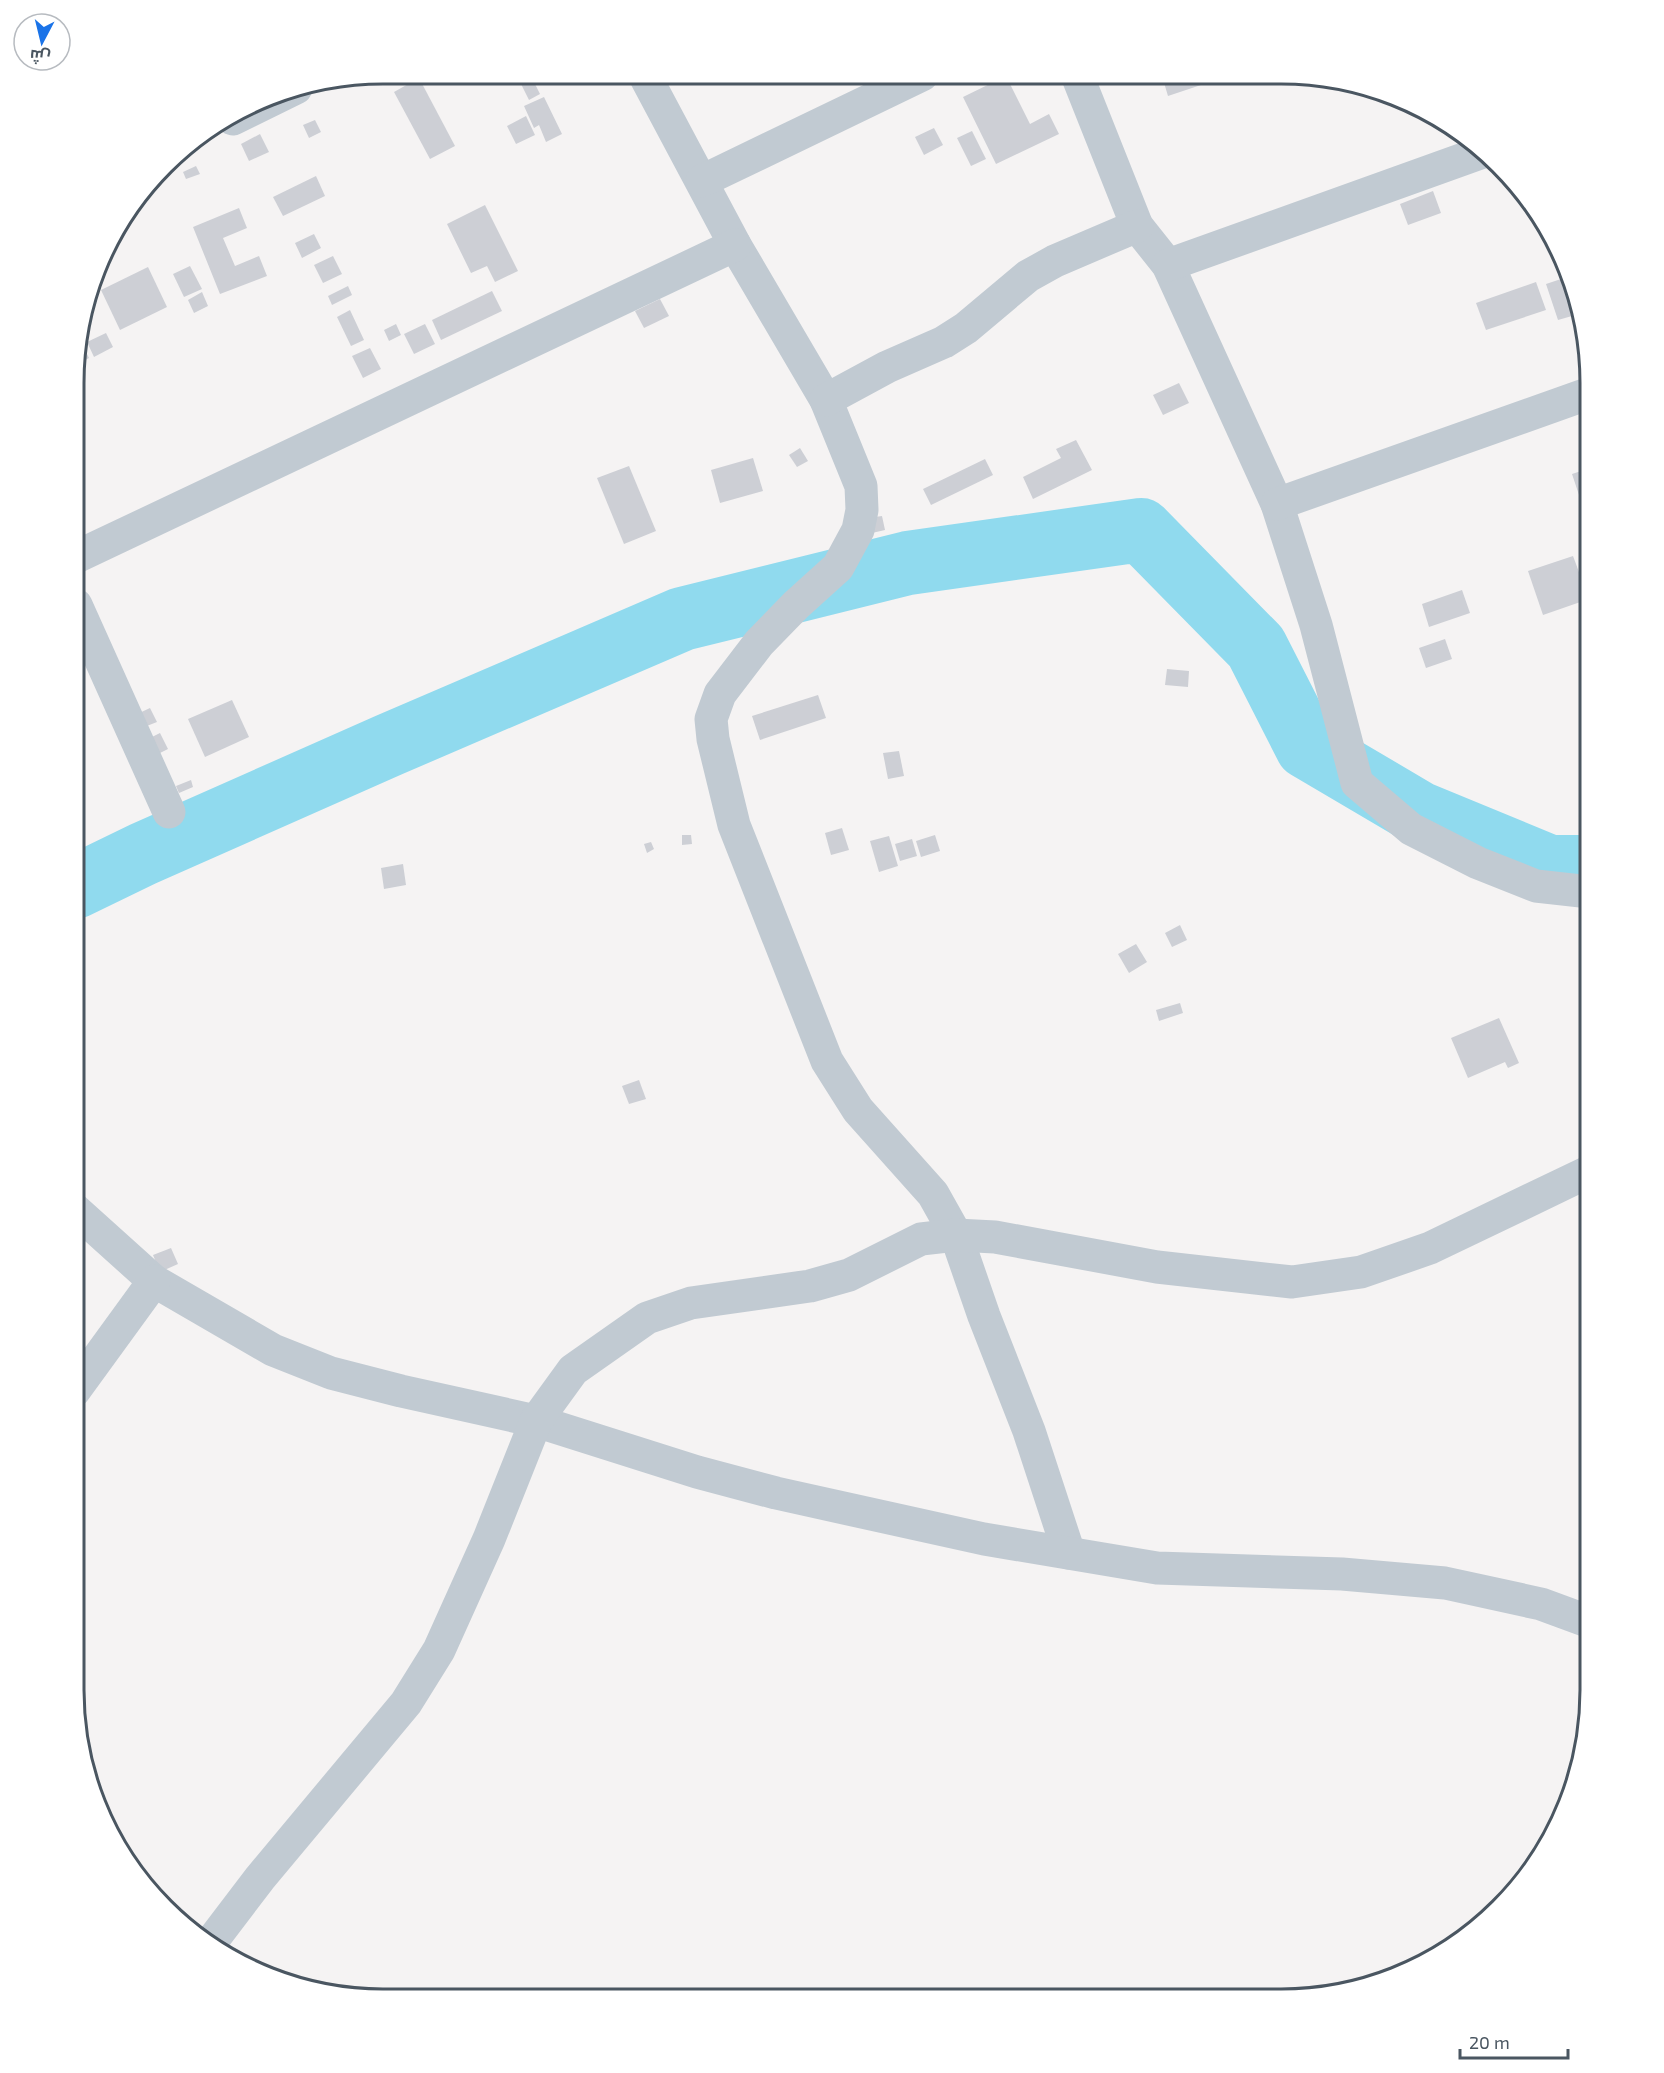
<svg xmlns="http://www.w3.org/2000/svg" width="1664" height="2073" font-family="'Exo 2',Cairo,sans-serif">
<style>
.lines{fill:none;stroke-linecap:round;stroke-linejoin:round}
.river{stroke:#90daee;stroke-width:64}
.building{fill:#cdcfd5}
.minor{stroke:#c1cad2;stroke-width:33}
.rim{fill:none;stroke:#4a5661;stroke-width:3}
</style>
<rect width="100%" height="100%" fill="#f5f3f3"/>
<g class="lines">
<path class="river" d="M75,887L143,854L389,745L682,619L908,563L1141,530L1256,647L1307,747L1419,813L1550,867H1590"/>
</g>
<g class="building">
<path d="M516,74H530L540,94L529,100Z"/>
<path d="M1006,76L1030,124L1049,114L1059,134L996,164L963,97Z"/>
<path d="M1162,76H1228L1168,96Z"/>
<path d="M419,78L455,146L430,159L394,92Z"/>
<path d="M544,97L562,134L546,142L539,125L534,128L524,106Z"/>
<path d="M526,116L535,135L516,144L507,126Z"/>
<path d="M315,120L321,132L309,138L303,125Z"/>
<path d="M934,128L943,145L924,155L915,137Z"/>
<path d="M972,131L986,159L971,166L957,138Z"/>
<path d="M260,134L269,152L249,161L241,144Z"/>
<path d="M196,166L200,174L186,179L183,172Z"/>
<path d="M316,176L325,196L283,216L273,197Z"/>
<path d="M1433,191L1441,213L1408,225L1400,204Z"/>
<path d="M485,205L518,271L495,282L487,266L471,273L447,224Z"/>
<path d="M239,208L247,228L223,238L235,266L259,256L267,276L220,294L193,227Z"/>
<path d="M314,234L321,248L302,258L295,243Z"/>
<path d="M333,256L342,274L323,283L314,265Z"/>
<path d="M190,266L202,289L184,297L173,274Z"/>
<path d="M148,267L167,307L120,330L101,290Z"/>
<path d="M1567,277L1579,314L1558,320L1546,284Z"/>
<path d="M1536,282L1546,310L1486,330L1476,303Z"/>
<path d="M348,286L352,295L332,305L328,296Z"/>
<path d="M492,291L502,311L441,340L432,320Z"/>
<path d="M202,292L208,306L194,313L188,300Z"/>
<path d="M660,299L669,316L644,328L635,311Z"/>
<path d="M350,310L364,340L351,346L337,317Z"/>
<path d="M396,324L401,335L389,341L384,330Z"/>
<path d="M425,324L435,344L414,354L404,334Z"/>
<path d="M106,333L113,347L94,357L87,342Z"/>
<path d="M82,344L89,358L76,365V347Z"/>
<path d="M370,348L381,369L363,378L352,356Z"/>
<path d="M1179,383L1189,403L1163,415L1153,395Z"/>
<path d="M1076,440L1092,470L1033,499L1023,477L1061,458L1056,449Z"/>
<path d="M800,448L808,461L797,467L789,455Z"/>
<path d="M753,458L763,491L720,503L711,470Z"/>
<path d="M985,459L993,475L931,505L923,489Z"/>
<path d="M629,466L656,531L624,544L597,478Z"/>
<path d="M1590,468V515L1586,516L1572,474Z"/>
<path d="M882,516L885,530L872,533L868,518Z"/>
<path d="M1573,556L1589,599L1543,615L1528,571Z"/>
<path d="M1462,590L1470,613L1429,627L1422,604Z"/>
<path d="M1445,639L1452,659L1426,668L1419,648Z"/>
<path d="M1167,669L1189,671L1188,687L1165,685Z"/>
<path d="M818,695L826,718L760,740L752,716Z"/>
<path d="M232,700L249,737L205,757L188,719Z"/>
<path d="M150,708L157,722L139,729L133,716Z"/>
<path d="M160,733L168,749L158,754L150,738Z"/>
<path d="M899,751L904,776L888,779L883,753Z"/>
<path d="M191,780L193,787L179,793L176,786Z"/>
<path d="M842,828L849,850L831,855L825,833Z"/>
<path d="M682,835H691L692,844L682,845Z"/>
<path d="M935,835L940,851L921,857L916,841Z"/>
<path d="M889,836L898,866L879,872L870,841Z"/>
<path d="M912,839L917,856L900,861L895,844Z"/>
<path d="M651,842L654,849L647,853L644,844Z"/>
<path d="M403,864L406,885L384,889L381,868Z"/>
<path d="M1180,925L1187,940L1172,947L1165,933Z"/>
<path d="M1136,944L1147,962L1129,973L1118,954Z"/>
<path d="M1180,1003L1183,1013L1159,1021L1156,1010Z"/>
<path d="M1499,1018L1519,1063L1508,1068L1505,1062L1468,1078L1451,1038Z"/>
<path d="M639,1080L646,1099L629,1104L622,1086Z"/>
<path d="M171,1248L178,1264L160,1272L153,1255Z"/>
</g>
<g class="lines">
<g class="minor">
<path d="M644,74L735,245L826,400L861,486L862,510L858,530L838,567L796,605L759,643L720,694L711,719L713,739L734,825L827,1061L858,1110L933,1194L956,1235L984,1316L1029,1431L1069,1553"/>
<path d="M1077,75L1137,226L1168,265L1277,504L1316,625L1357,783L1411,829L1478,863L1536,886L1590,892"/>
<path d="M233,119L296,88"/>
<path d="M702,181L922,75"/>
<path d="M1168,265L1483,152"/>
<path d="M826,400L887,367L944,342L966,328L1028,276L1055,261L1137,226"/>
<path d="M1277,504L1590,393"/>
<path d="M76,557L735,245"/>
<path d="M76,605L169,812"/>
<path d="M74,1209L154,1281L273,1350L331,1373L401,1391L536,1421L697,1472L776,1493L984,1539L1157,1568L1342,1574L1445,1583L1541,1604L1590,1622"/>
<path d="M74,1391L154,1281"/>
<path d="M209,1945L260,1878L406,1703L439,1650L489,1539L536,1421L573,1370L647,1318L691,1303L810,1286L849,1275L921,1239L956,1235L995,1237L1157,1267L1292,1282L1361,1272L1430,1248L1584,1174L1590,1173"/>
</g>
</g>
<path d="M0 0H1664V2073H0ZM383 84H1281A299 299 0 0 1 1580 383V1690A299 299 0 0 1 1281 1989H383A299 299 0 0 1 84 1690V383A299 299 0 0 1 383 84Z" fill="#fff" fill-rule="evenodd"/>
<path class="rim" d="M383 84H1281A299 299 0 0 1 1580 383V1690A299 299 0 0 1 1281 1989H383A299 299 0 0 1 84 1690V383A299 299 0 0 1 383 84Z"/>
<g transform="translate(42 42) rotate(187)"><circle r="28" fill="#ffffff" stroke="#b7bbc0" stroke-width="1.5"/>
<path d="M0-4.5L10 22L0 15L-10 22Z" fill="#1a73e8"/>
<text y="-9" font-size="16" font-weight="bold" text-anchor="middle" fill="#4a5661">ش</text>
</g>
<path d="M1460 2049v9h108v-9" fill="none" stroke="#4a5661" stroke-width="3"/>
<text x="1469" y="2049" font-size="18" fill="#4a5661" stroke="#ffffff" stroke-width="4.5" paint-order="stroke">20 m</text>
</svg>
